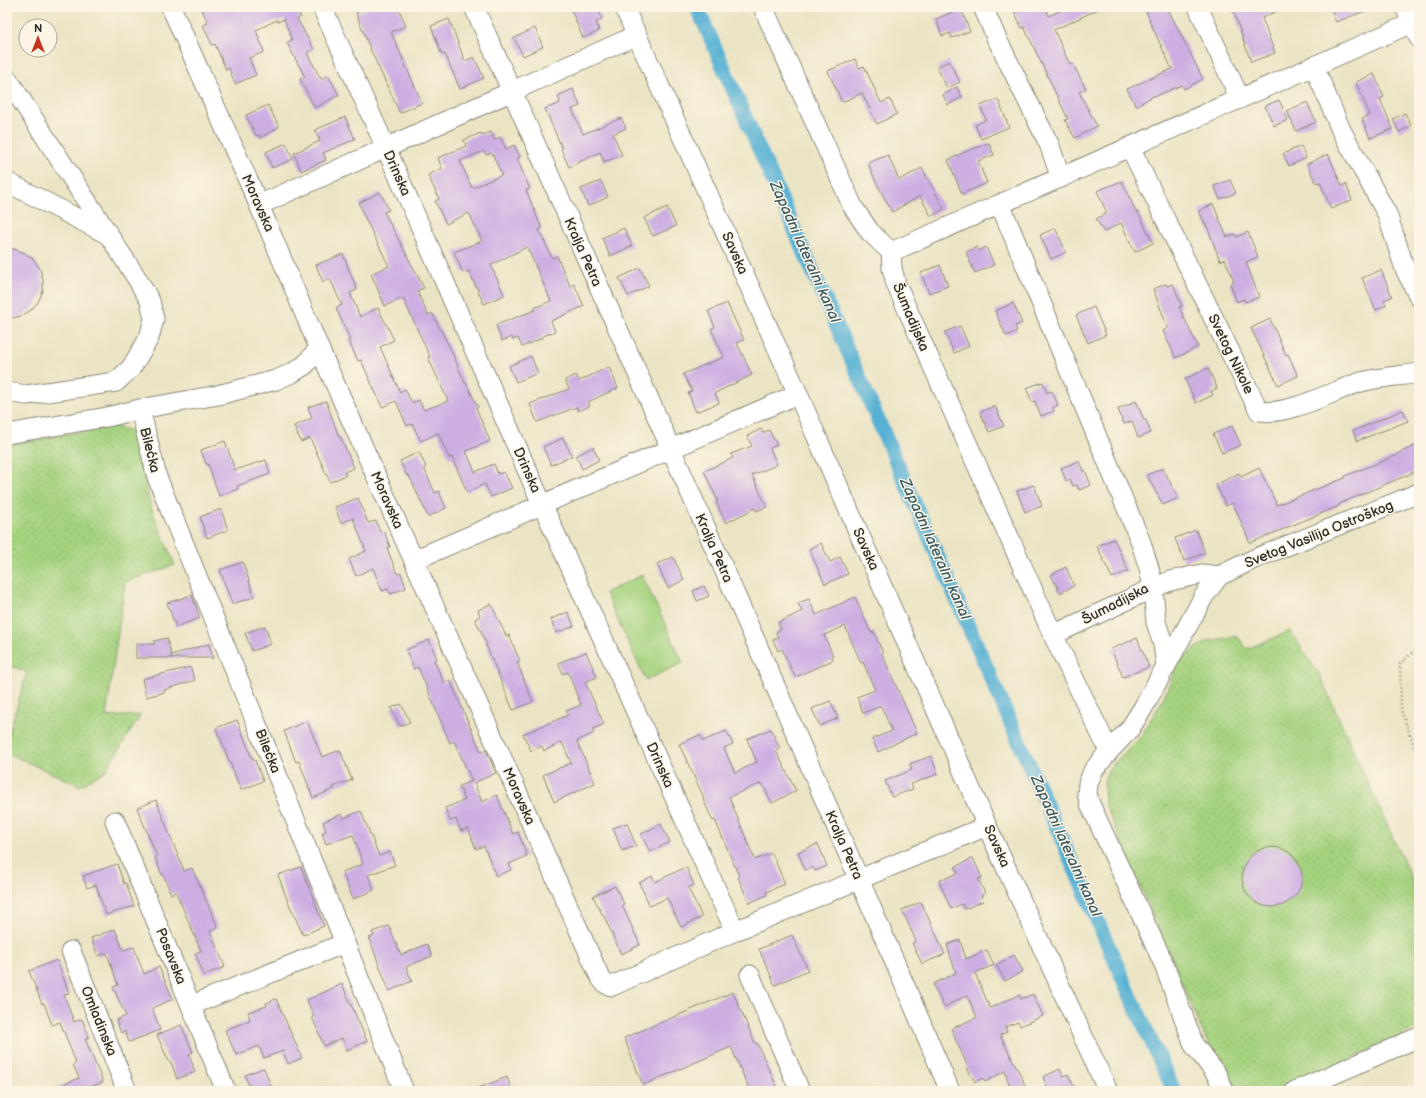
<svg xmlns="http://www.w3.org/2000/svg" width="1426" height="1098" font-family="'Balsamiq Sans',sans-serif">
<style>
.grass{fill:url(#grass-dots);stroke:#687f55}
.garden{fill:#a6d37f;stroke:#687f55}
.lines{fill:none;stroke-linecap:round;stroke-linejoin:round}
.canal{stroke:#56b1d4;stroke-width:15}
.building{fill:#cdaee3;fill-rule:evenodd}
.minor-casing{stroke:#8b8878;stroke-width:21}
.path{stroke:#8b8878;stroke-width:2.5;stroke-dasharray:1 3;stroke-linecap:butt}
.minor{stroke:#fff;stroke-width:19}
.labels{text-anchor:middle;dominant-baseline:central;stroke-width:3;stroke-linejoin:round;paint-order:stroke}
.street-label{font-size:14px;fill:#2b2b2b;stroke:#fcf5e5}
.water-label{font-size:15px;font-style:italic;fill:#3a5a66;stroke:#fcf5e5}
</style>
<defs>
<pattern id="grass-dots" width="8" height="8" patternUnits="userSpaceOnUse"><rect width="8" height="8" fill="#a6d37f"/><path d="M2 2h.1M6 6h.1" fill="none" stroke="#8fb56e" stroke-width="1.8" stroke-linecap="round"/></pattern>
</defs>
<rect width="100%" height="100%" fill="#fcf5e5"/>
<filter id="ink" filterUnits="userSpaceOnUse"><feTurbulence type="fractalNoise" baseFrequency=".025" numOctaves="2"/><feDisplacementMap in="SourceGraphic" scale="8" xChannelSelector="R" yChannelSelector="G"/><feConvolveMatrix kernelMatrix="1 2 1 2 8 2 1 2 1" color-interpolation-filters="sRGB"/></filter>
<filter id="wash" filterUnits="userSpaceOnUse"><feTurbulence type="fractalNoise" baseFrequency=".012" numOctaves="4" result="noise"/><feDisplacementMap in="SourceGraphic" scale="16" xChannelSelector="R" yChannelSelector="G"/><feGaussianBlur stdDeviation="0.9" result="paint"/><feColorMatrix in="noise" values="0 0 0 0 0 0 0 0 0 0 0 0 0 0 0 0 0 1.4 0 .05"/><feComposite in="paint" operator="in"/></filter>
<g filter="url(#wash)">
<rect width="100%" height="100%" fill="#ebe4c4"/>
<g class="grass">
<path d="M113,426L132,431L151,508L175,565L125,582L106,717L141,715L105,771L80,786L7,753V740L27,672L7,665V445Z"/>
<path d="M1290,631L1319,674L1419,896V1027L1283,1091H1242C1226,1080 1215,1054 1205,1037L1105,804L1104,781L1108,771L1113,764L1139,739L1162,701L1177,665L1193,650L1208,641L1237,636L1247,649Z"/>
</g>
<path class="garden" d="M642,575L683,663L646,680L605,593Z"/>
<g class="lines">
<path class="canal" d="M697,7L1126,986L1174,1091"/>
</g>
<g id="blocks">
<g class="building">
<path d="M201,7H311V8L299,13L301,17L297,19L314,49L307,53L321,79L328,75L339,95L315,108L300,79L305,77L287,43L292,40L284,19L278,22L277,20L256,30L264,52L249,58L256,75L235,84L229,68L226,70L215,44L212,45L203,25L208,23Z"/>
<path d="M371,7H398L406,26L391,32L422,103L400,113L371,51L356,13Z"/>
<path d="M570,7H597L602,19L596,22L599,31L583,38Z"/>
<path d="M1012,7H1045L1049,16L1068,7H1103L1054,30L1070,65L1073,64L1086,89L1079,92L1097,126L1075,138L1065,120L1068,119L1040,60L1024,27L1022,28Z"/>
<path d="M1144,7H1167L1203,79L1184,89L1182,85L1156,96L1155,95L1136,106L1127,89L1172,69L1149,20H1150Z"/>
<path d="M1232,7H1286L1262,18L1275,53L1251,62Z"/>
<path d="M1330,7H1373V8L1336,22Z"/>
<path d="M961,9L970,31L952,38L950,33L942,36L936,19Z"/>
<path d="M449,19L465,61L474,57L484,78L460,89L445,54L442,55L431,26Z"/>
<path d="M535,28L543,47L523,56L514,38Z"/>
<path d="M855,59L859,68L864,66L881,103L890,99L897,114L877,124L862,93L842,102L828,71Z"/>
<path d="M949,61L960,82L947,88L937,67Z"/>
<path d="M1374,74L1384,97L1380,99L1393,129L1370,138L1362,119L1370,115L1356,82Z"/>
<path d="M957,87L962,97L948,105L943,95Z"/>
<path d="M573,89L580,106L572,109L583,134L621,118L626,128L613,134L622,155L604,162L600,152L569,167L561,149L562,148L545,109L560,103L558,96Z"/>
<path d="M998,99L1009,127L981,139L975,125L986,120L980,106Z"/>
<path d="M1279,100L1288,120L1274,126L1265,106Z"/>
<path d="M1307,102L1316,122L1296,131L1287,111Z"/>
<path d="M268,105L279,127L260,138L259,135L256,136L246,115Z"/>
<path d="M1405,113L1411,126L1399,132L1393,119Z"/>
<path d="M345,117L355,139L323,153L326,160L301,171L294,153L320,141L315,130Z"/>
<path d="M491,132L494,140L500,137L506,149L514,145L520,157L517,159L530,189L526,190L542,229L539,230L552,258L557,256L570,286L574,284L584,306L551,321L555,331L541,337L542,338L522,347L518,338L513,340L512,337L502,341L496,325L535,310L534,308L551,301L527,247L491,265L504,295L484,304L469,271L463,273L454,252L482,241L469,213L446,224L435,201L439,199L428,175L442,169L438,158L466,146L464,140L481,133L482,135ZM484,151L486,155L492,153L502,175L472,188L460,161Z"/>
<path d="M286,143L293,159L272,168L266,152Z"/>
<path d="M989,143L994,155L978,161L987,183L962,194L948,160L967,151Z"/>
<path d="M1301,146L1306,158L1289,166L1283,154Z"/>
<path d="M1328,154L1342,186L1346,184L1352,200L1331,209L1320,182L1316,183L1307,164Z"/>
<path d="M888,155L899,180L922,168L944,209L931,216L920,196L892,212L877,184L868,163Z"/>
<path d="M1230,180L1236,193L1220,199L1214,186Z"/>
<path d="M601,181L608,197L588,206L581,189Z"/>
<path d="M1122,181L1136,212H1138L1153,243L1135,252L1121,223L1104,232L1096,219L1107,213L1097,191Z"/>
<path d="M380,192L389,210L384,212L424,288L417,291L428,315L432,313L450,348L465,383H466L478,407L476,408L490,441L466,451L475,472L494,464L498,474L504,472L512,488L491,497L485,484L467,492L452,457L449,458L438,433L421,441L412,424L407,426L396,401L382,407L361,360L358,361L348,340L350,339L336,308L342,305L330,279L323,282L316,265L343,254L357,290L350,293L360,317L378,308L394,340L380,347L400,392L405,389L412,403L419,400L424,410L448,401L428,357H430L403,298L385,306L371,274L389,266L362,212H363L359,203Z"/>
<path d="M1213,204L1227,237L1235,234L1236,237L1248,232L1258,257L1246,262L1259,297L1245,302L1244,299L1237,302L1230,284L1234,282L1225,259L1220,261L1207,226H1206L1199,211Z"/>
<path d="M667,207L676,226L653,236L644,218Z"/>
<path d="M624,228L632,246L610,256L602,238Z"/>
<path d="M1055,228L1066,252L1051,259L1040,235Z"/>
<path d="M977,247L979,251L986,247L994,265L975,273L966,252Z"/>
<path d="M7,249H14L25,253L34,260L40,269L43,280V291L38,302L31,310L21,316L7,319Z"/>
<path d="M940,265L948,286L929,293L921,273Z"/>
<path d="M640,268L649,286L628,296L619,278Z"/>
<path d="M1381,270L1392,297L1384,300L1386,305L1376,310L1362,278Z"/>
<path d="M1166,284L1167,286L1173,284L1182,306L1179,307L1198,347L1176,358L1163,331L1168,328L1153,289Z"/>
<path d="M727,303L744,340L737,343L752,375L715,393L719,403L696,412L688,393L692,391L683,374L724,357L711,329L715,327L708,311Z"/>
<path d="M1013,303L1022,323L1015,326L1017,331L1006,336L995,311Z"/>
<path d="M1094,307L1106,335L1088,343L1076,315Z"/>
<path d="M1270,319L1286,355L1288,354L1298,376L1278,385L1251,328Z"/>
<path d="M960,326L969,346L954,353L945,332Z"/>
<path d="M531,356L538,373L516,382L509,366Z"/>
<path d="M609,367L618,388L588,402L590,406L578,411L577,407L537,422L530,404L569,389L565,380L576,375L579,381Z"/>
<path d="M1208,368L1217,388L1211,391L1213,395L1196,403L1185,379Z"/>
<path d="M1043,382L1047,393L1052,391L1058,405L1053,407L1054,411L1041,416L1035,401L1032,402L1026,388Z"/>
<path d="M326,401L339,437L340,436L354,468L344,472L346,475L330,482L310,438L301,442L294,426L312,418L308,407Z"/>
<path d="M1136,401L1144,420H1146L1151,433L1138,438L1132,421L1124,424L1118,409Z"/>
<path d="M995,406L1004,426L989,432L980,412Z"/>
<path d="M1403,410L1408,421L1357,441L1353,431Z"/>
<path d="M1232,426L1241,445L1222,453L1213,434Z"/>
<path d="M761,429L763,433L769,430L777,445L770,448L777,465L752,475L767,507L756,511L755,508L726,523L716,502L718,501L704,471L733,458L731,454L752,446L747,436Z"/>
<path d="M563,438L572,456L551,465L543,447Z"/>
<path d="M225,441L235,470L266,460L270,474L237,486L238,489L219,496L208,464H206L201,450Z"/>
<path d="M1419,444V470L1339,504V506L1250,543L1233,503L1226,506L1216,485L1239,473L1241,477L1259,468L1277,505L1345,478V476L1398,455L1397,454Z"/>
<path d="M593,447L599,460L582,469L576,456Z"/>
<path d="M419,452L426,467L424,468L435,493L439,491L446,508L428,517L409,475L407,476L400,461Z"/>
<path d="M1079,461L1083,471L1085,470L1091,485L1079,490L1077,485L1073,486L1070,479L1066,481L1061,468Z"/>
<path d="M1163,468L1178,498L1163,505L1147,475Z"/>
<path d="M1034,485L1042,506L1025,512L1017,491Z"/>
<path d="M358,498L368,523L376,521L380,532L384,531L390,547L387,548L397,574L401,573L406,588L390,594L388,589L382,591L373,568L356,576L349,559L366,551L353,518L341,523L335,507Z"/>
<path d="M221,509L228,530L207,538L200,517Z"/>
<path d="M1196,530L1205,553L1184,561L1175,538Z"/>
<path d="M1114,539L1128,571L1112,578L1097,546Z"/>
<path d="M821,543L830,562L840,557L848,574L825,584L809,549Z"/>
<path d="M673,557L684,580L668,588L657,564Z"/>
<path d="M243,562L254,597L232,604L220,570Z"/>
<path d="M1066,567L1074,586L1060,593L1051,575Z"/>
<path d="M704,586L709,596L697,601L693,591Z"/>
<path d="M192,595L200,618L176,627L167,603Z"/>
<path d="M855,597L871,633L874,632L883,653L882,654L917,733L878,752L872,739L892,731L881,706L863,713L857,697L875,690L863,662L861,663L845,626L824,635L833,656H832L833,660L795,677L782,649L778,651L773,640L778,638L776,632L781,629L778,623L802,611L798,603L809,599L816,615Z"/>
<path d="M491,604L506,636L509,635L520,661L517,662L533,702L513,710L486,645H487L475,619L480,616L478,610Z"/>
<path d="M568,612L574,626L556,633L551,619Z"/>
<path d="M265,626L271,644L252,651L245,633Z"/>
<path d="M167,638L172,658H136V644H155L154,641Z"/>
<path d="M1137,638L1149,667L1123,677L1111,649Z"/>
<path d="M429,640L437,659L434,660L444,683L450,680L481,752L486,750L496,773L474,783L482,802L497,795L513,834L518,832L527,856L509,864L511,870L496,876L484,846L476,849L468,828L461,831L456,819L450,821L445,808L465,800L459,786L472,781L454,741L450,743L418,667L414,669L406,650Z"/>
<path d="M209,644L213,658H172L171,655Z"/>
<path d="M586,652L597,677L585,682L604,724L593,729L594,733L577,741L595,783L554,802L543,775L571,763L562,742L544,751L542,746L531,751L523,734L568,715L566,711L581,705L568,672L563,674L558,663Z"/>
<path d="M190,667L195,680L164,690L165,692L146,697L142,679Z"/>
<path d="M830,701L838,718L820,726L812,709Z"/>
<path d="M401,704L410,722L400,726L391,708Z"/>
<path d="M237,720L253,760H255L263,781L241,790L216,728Z"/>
<path d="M307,721L322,757L340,750L352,780L333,787L334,789L313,798L299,761L296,762L284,731Z"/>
<path d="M771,729L780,749L776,751L796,791L772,803L762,783L729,797L755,860L772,853L785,884L766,892L767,895L749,903L738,877L739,876L715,820L713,821L703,799L704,798L679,744L700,735L703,741L726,731L733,744L724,748L735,773L757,762L747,739Z"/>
<path d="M931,756L938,774L911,784L913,789L892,797L885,781L912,770L910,764Z"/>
<path d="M156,800L184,871L192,868L218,928L210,931L225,967L204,975L195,953L201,951L176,892L171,894L163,874L162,875L155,857L157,856L137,808Z"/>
<path d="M361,811L379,856L390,852L395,865L368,875L374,890L353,899L342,872L363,864L353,835L326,844L322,833L326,831L323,822L342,814L344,818Z"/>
<path d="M627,823L636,846L622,851L613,828Z"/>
<path d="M661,824L670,842L650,852L641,834Z"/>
<path d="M818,844L827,866L815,871L813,867L805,870L798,852Z"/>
<circle cx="1272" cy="877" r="30"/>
<path d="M973,858L982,878L978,879L985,893L981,896L983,901L965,909L962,904L951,909L939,881L958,873L955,867Z"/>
<path d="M117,864L124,884L126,883L134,906L106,915L96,885L87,888L83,876Z"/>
<path d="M301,867L324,926L303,935L287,899L278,875Z"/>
<path d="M686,867L694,885L688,888L702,917L681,927L667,898L650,906L639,883L652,876L655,882Z"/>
<path d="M615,886L624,904L622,905L640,945L621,954L603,914H602L593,896Z"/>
<path d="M921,902L945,954L922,964L912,943L916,941L902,910Z"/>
<path d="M389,926L401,955L427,944L432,956L406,967L412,981L389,991L369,938L374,936L372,932Z"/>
<path d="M115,929L123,950L134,947L144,974L159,967L173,999L152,1008L160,1030L129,1042L125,1031L121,1033L116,1020L126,1016L113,987L118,985L107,953L98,956L91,938Z"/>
<path d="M792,935L808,970L775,985L759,949Z"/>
<path d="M960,940L966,959L987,950L994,965L975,973L990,1008L1019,995L1021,999L1033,994L1043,1016L1020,1026L1018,1022L1005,1027L1007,1032L1000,1035L1023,1080L1026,1091H1011L1005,1071L985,1082L983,1078L975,1082L966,1066L967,1065L951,1029L977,1017L967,995L944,1007L933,984L956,973L947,945Z"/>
<path d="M1014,955L1023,971L1005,981L996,965Z"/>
<path d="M57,960L69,993L64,995L74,1022L82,1019L89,1037L85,1039L103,1082L82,1091H48L79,1078L73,1065L76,1063L60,1022L52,1025L44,1003L42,1004L29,971Z"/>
<path d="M342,984L367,1041L347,1050L342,1038L324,1046L312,1017L314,1016L313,1014L307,1000Z"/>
<path d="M733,992L755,1043H757L779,1091H750L731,1047L643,1085L624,1038Z"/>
<path d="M276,999L302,1058L288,1064L283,1051L264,1058L259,1046L236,1055L225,1030L250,1020L248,1012L267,1006L266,1003Z"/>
<path d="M181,1025L193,1052L189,1054L195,1072L177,1079L171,1062H169L157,1035Z"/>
<path d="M264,1068L273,1091H251L245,1075Z"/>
<path d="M1060,1069L1063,1076L1068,1074L1076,1091H1049L1043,1077Z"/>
<path d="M507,1077L512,1091H473V1090Z"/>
</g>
</g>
</g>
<g filter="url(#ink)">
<use href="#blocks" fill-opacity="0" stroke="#8b8878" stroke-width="1"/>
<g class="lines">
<defs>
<g id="minor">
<path d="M171,7L259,205L319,348L598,973C602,980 604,985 612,986L735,931L987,826"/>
<path d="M322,7L386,148L542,504L735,931"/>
<path d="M474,7C636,367 795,728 950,1091"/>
<path d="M624,7L798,394L987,826L1108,1091"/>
<path d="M763,7L853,207L870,232L891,252L892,268L896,284L1053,635L1109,751"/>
<path d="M983,7L996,37L1049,144L1061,178"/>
<path d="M1198,7L1240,99"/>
<path d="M1405,7L1419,38"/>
<path d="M1314,66L1341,130L1387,214L1405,269L1419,297"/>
<path d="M7,78L136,277L150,301L154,319L149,338L131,368L116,382L26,395L7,392"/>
<path d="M1130,147L1259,411C1289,416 1332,391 1361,382C1380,377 1400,376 1419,373"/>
<path d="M7,182L109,235"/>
<path d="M1000,204L1140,540L1149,568L1153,588L1053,635"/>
<path d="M259,205L637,35"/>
<path d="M891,252L1412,23"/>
<path d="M140,409L157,477L345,943L404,1091"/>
<path d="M7,434L107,417L140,409L218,395L276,380L292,373L305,365L319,348"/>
<path d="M414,560L798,394"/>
<path d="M1166,666L1163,644L1156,622L1153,588L1170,581L1202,574L1219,576"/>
<path d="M115,821L226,1091"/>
<path d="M71,951L127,1091"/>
<path d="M750,975L800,1091"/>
<path d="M192,1005L345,943"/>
<path d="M1224,1091L1217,1075L1194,1045L1163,962L1090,804L1087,794L1088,784L1093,771L1109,751L1129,730L1143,708L1204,596L1219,576L1254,559L1419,493"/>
<path d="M1295,1091L1419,1037"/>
</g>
</defs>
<use href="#minor" class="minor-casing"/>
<path class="path" d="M1419,649L1414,651L1400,664L1401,710L1419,760"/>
<use href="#minor" class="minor"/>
</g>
</g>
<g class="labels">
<g class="street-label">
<text transform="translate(397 173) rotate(66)">Drinska</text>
<text transform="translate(258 203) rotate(66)">Moravska</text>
<text transform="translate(583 252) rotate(66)">Kralja Petra</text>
<text transform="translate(735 253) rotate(66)">Savska</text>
<text transform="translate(911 317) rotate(67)">Šumadijska</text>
<text transform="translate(1231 354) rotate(64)">Svetog Nikole</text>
<text transform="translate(150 450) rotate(76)">Bilećka</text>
<text transform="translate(527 470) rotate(66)">Drinska</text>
<text transform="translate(387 500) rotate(66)">Moravska</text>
<text transform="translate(1319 534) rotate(-22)">Svetog Vasilija Ostroškog</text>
<text transform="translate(714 548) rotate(66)">Kralja Petra</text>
<text transform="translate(866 549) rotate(66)">Savska</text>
<text transform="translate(1115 604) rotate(-27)">Šumadijska</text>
<text transform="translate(268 751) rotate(68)">Bilećka</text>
<text transform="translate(660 765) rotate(66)">Drinska</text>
<text transform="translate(519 796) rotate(66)">Moravska</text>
<text transform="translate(844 845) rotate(66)">Kralja Petra</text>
<text transform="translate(997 846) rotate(66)">Savska</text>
<text transform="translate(171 956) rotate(68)">Posavska</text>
<text transform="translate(99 1021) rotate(68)">Omladinska</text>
</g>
<g class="water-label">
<text transform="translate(805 252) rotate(66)">Zapadni lateralni kanal</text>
<text transform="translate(935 549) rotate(66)">Zapadni lateralni kanal</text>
<text transform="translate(1066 846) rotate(66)">Zapadni lateralni kanal</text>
</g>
</g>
<rect width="1426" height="1098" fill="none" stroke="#fcf5e5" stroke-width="24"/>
<g transform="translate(38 38)"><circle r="19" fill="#fcf5e5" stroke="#a8a49b"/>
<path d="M0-3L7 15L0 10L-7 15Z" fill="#c8321e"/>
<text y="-6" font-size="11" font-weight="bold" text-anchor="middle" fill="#2b2b2b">N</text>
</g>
</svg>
